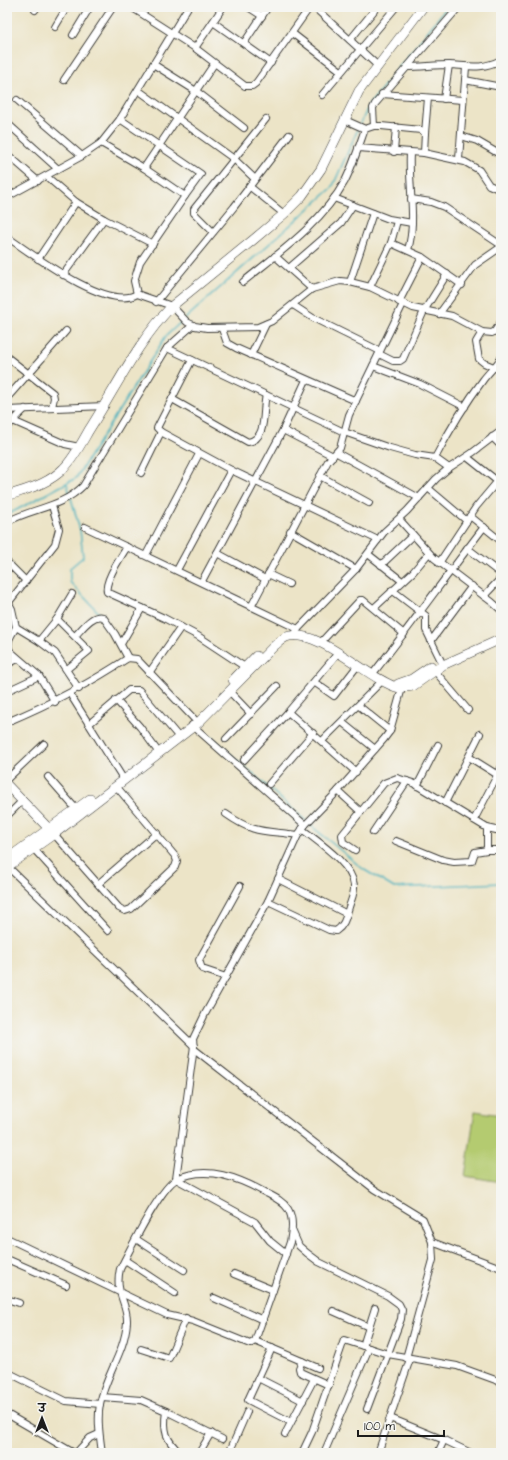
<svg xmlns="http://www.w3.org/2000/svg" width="508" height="1460" font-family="'Architects Daughter','Playpen Sans Deva',sans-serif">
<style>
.green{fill:#b4cb6f;stroke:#687446}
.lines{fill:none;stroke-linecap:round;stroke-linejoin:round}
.stream{stroke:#43b1bf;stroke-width:1.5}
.street-casing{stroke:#3b3a36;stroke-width:8}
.secondary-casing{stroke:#3b3a36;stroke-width:10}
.street{stroke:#fff;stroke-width:6}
.secondary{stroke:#fff;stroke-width:9}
</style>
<rect width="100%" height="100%" fill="#f6f6f2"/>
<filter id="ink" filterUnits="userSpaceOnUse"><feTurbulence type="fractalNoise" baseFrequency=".025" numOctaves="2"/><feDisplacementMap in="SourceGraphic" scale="8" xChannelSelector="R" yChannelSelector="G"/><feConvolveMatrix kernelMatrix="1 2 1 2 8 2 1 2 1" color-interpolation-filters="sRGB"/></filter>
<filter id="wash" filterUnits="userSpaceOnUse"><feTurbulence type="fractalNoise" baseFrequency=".012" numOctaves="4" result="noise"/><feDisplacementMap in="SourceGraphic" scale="16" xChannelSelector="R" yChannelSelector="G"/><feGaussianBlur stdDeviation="0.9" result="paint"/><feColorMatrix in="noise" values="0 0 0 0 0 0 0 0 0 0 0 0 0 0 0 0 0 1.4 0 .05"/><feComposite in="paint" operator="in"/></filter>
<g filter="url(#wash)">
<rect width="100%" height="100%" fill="#ece4c7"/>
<path class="green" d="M475,1111L501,1115V1182L465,1176Z"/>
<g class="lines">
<g class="stream">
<path d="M360,125L369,105L447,7"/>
<path d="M186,318L332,188L358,129"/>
<path d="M67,484L70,494"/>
<path d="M71,498L80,530L83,557L70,568V582L99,613"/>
<path d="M7,515L76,478L166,336L183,320"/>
<path d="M211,737L306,821"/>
<path d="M309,824L363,869L394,888L501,883"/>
</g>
</g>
</g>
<g filter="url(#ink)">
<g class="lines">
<defs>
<g id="street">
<path d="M131,7L195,48L245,86H252L256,83L310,7"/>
<path d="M248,7L262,16"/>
<path d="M314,7L378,66"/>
<path d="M35,10L37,7"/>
<path d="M213,22L271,63"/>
<path d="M55,27L67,7"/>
<path d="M292,33L341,71"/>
<path d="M73,35L90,7"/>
<path d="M350,40L377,7"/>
<path d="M244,43L268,7"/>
<path d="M195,48L223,7"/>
<path d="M153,64L196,91L244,128"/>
<path d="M407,67C421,67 435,65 449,65C469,66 481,70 501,60"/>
<path d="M64,80L113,7"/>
<path d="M465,80L501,87"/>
<path d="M138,90L234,159L255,179"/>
<path d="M382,94L463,100"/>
<path d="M322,95L396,7"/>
<path d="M444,99L449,65"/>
<path d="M17,100L82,156"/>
<path d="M120,119L201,174L185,196"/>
<path d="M345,120L365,129L374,126H381L421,130L425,133L424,153L465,162L479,170L489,185L501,190"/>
<path d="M7,123L58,169"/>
<path d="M374,126L373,108L375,104L459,7"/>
<path d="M425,133L428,98"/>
<path d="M461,136L477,141L501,155"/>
<path d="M101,143L144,168L185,196L140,262L134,281L137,294L172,306L187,322L195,326L207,328L258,327L272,321L312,289L340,281L350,282L370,287L413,308L452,316L482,332L492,333L495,331L501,322"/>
<path d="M358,148L424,153"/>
<path d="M394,152L396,127"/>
<path d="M7,154L38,181"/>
<path d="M459,159L466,67"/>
<path d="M144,168L214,64"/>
<path d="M46,176L76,202L104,219L153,244"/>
<path d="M249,186L284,214"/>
<path d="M7,197L82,156L101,143L120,119L188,7"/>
<path d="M334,198L389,219L412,223"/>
<path d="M411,199L431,202L444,207L501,245"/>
<path d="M213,232L194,213V209L266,119"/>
<path d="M7,237C32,254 108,312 137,294"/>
<path d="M391,243L422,257L462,285"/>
<path d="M408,250C417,219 408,185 410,153"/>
<path d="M275,256L312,289"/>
<path d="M38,259L76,202"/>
<path d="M289,268L341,223L353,205"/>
<path d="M63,275L104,219"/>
<path d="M243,282C280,252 322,223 345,181C353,165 359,146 365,129"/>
<path d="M350,282L373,213"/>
<path d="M370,287L391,243L397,221"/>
<path d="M156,302L234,207L289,135"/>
<path d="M399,302L422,257"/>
<path d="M293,305L313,318L380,351"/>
<path d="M439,314L475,265L501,247"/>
<path d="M222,329L227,343L236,348L356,401"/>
<path d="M482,332L476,342L479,359L484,363L501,370"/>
<path d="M167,348L344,432L390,448L415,455L435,458L449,468"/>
<path d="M379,354L393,361H400L403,359L424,311L447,274"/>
<path d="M251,355L266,324"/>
<path d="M7,357L53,393L54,398L52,407"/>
<path d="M373,366L420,384L465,407"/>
<path d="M7,398L66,331"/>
<path d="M172,399L248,442C268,439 262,410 266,395"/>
<path d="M7,410L105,406"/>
<path d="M13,421L65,444L79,447"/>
<path d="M7,427L25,409"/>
<path d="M283,430L333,456"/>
<path d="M161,432L157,428L192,360"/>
<path d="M492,437L501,446"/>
<path d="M337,453L419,498"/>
<path d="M467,457L501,484"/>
<path d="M435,458C449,431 465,404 483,380C489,372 496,366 501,358"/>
<path d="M141,473L161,432L231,470L378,540"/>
<path d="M320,476L369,503"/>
<path d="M428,488L467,521"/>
<path d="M470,516L501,541"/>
<path d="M399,519L434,558L492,602L501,610"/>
<path d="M7,522C32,508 61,508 83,486L167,348L193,325"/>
<path d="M85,527L298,629"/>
<path d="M290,531L356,569"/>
<path d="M127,547C121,557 104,581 107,592L164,618L198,636L245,667"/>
<path d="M467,548L501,574"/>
<path d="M217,553L265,579"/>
<path d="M368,554L402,581"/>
<path d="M146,555L199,454"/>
<path d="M7,562L26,581"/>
<path d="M439,563L476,507L497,482"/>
<path d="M381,565L413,535"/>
<path d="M177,570L231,470"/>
<path d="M268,574L289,584"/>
<path d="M202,581L283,430L306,380"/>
<path d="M392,590L426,616V630L443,665"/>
<path d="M484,596L501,578"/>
<path d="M7,600L12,609L16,627L39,641L55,653L79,689"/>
<path d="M9,602L55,544L59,529L52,506"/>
<path d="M251,607L328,461L340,448L349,415L403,304"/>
<path d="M374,608L413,572L429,553"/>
<path d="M57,619L89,651L67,669"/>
<path d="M16,627C12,635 5,642 10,651L39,676L55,702"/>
<path d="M75,636C82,629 92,614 103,617L115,634L128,658"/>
<path d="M294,636L297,630L356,569L384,532L407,511L436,479L449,468L472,453L501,431"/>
<path d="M323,640L360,600H363L404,634"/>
<path d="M39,641L57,619L72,594"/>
<path d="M431,641L472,586"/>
<path d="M121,644L142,608"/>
<path d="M7,664L18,659"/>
<path d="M434,670L468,710"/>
<path d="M375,671C412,624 447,575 484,527"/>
<path d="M149,673L181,627"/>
<path d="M314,682L334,696L358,665"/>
<path d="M402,688L390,731L384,739L338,791L305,825L298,835L268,901L205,1014L193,1039L194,1049L374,1189L423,1219L432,1242L433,1260L406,1358"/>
<path d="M7,691L39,676"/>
<path d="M230,692L251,714"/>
<path d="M70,694L124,780"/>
<path d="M116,700L140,727L159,753"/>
<path d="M359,706L390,731"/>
<path d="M288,712L338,653"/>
<path d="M7,722C50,704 89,684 128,658L137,659L198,723"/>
<path d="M343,723L375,749"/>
<path d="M89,724L129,690H139L177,735"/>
<path d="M192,725L305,825"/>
<path d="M226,739L277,686"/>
<path d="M322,741L383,680"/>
<path d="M469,757L501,777"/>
<path d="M244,760L288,712L356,772"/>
<path d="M48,777L76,809"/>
<path d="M7,779L44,744"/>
<path d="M269,784L313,733"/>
<path d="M417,786L438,745"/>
<path d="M338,791L361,812"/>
<path d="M445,803L480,734"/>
<path d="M226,814C256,835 264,830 298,835"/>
<path d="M7,816L23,800"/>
<path d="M474,820L501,768"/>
<path d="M487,828V850H501"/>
<path d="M373,832L407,781"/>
<path d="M54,834L119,908L125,911L131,909L175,867L177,861L175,856L116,786"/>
<path d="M396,841L443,860L454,862L472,861L475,852L487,850"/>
<path d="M33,848L108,931"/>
<path d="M355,850L343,842L342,835L384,783L397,778L413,783L487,828L501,831"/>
<path d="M7,866L194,1046L176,1179L255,1222L270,1241L286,1254"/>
<path d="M278,879L347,914"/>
<path d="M98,884L157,833"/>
<path d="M268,901L329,930L336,931C345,925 346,916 349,907C351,900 355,893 354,885C352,864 318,842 302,829"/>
<path d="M226,977L202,969L199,960L240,886"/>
<path d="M292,1230L299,1246L307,1253L319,1262L388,1296L399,1304L402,1310L401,1319L367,1409"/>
<path d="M7,1238L167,1315L193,1321L250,1344L255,1341L290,1242C292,1231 294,1219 288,1209C283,1201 274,1197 266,1193C239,1178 207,1165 177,1179C160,1187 130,1250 120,1269C114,1293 128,1303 127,1322C125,1352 105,1376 100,1404C97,1420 100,1437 102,1453"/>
<path d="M136,1239L184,1270"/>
<path d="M432,1242L501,1268"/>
<path d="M7,1259L66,1285"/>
<path d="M125,1260L175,1293"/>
<path d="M234,1274L273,1290"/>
<path d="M214,1298L263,1320"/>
<path d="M7,1299L19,1303"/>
<path d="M333,1311L369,1327"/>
<path d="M255,1341L318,1368"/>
<path d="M363,1346L375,1308"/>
<path d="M272,1348L248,1400L291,1422"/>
<path d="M141,1349L169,1358L186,1318"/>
<path d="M302,1361L299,1368L300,1372L329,1385"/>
<path d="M7,1372L66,1401L100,1404"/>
<path d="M258,1378L303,1401"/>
<path d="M102,1397L141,1400L166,1411C163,1431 166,1440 180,1453"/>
<path d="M166,1411L222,1439"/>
<path d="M7,1414L74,1453"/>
<path d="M390,1418L444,1440L471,1453"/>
<path d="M285,1434L314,1379"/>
<path d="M76,1453L90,1438L99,1434"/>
<path d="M199,1453L211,1433"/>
<path d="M229,1453L247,1412"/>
<path d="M302,1453L312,1432L344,1340L388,1354L457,1366L501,1382"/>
<path d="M324,1453L369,1348"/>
<path d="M378,1453L410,1359"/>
<path d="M438,1453L444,1440"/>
</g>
<g id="secondary">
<path d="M7,496C27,489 49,484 64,468C74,458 82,442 89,430C116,388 137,342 172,306L253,240L284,214L302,196L321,169L359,91L423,7"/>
<path d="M233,680L256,656"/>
<path d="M398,684L412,679L431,666"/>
<path d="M7,785L53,833"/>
<path d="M7,859L90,799"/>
<path d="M7,867L54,834L198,723L274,646C278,643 282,639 286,637C317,626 370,681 399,688L413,686L443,665L501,639"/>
</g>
</defs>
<use href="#street" class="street-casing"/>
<use href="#secondary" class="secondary-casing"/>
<use href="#street" class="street"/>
<use href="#secondary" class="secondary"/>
</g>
</g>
<rect width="508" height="1460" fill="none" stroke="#f6f6f2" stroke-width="24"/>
<g transform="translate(42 1418)" stroke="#f6f6f2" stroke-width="3" paint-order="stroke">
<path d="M0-3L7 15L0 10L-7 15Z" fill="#1c1c1c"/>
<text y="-6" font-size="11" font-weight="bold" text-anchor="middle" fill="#1c1c1c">उ</text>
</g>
<path d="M358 1430v6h86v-6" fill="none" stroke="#1c1c1c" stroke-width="2"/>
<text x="364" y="1430" font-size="12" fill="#1c1c1c" stroke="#f6f6f2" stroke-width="3" paint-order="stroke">100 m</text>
</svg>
